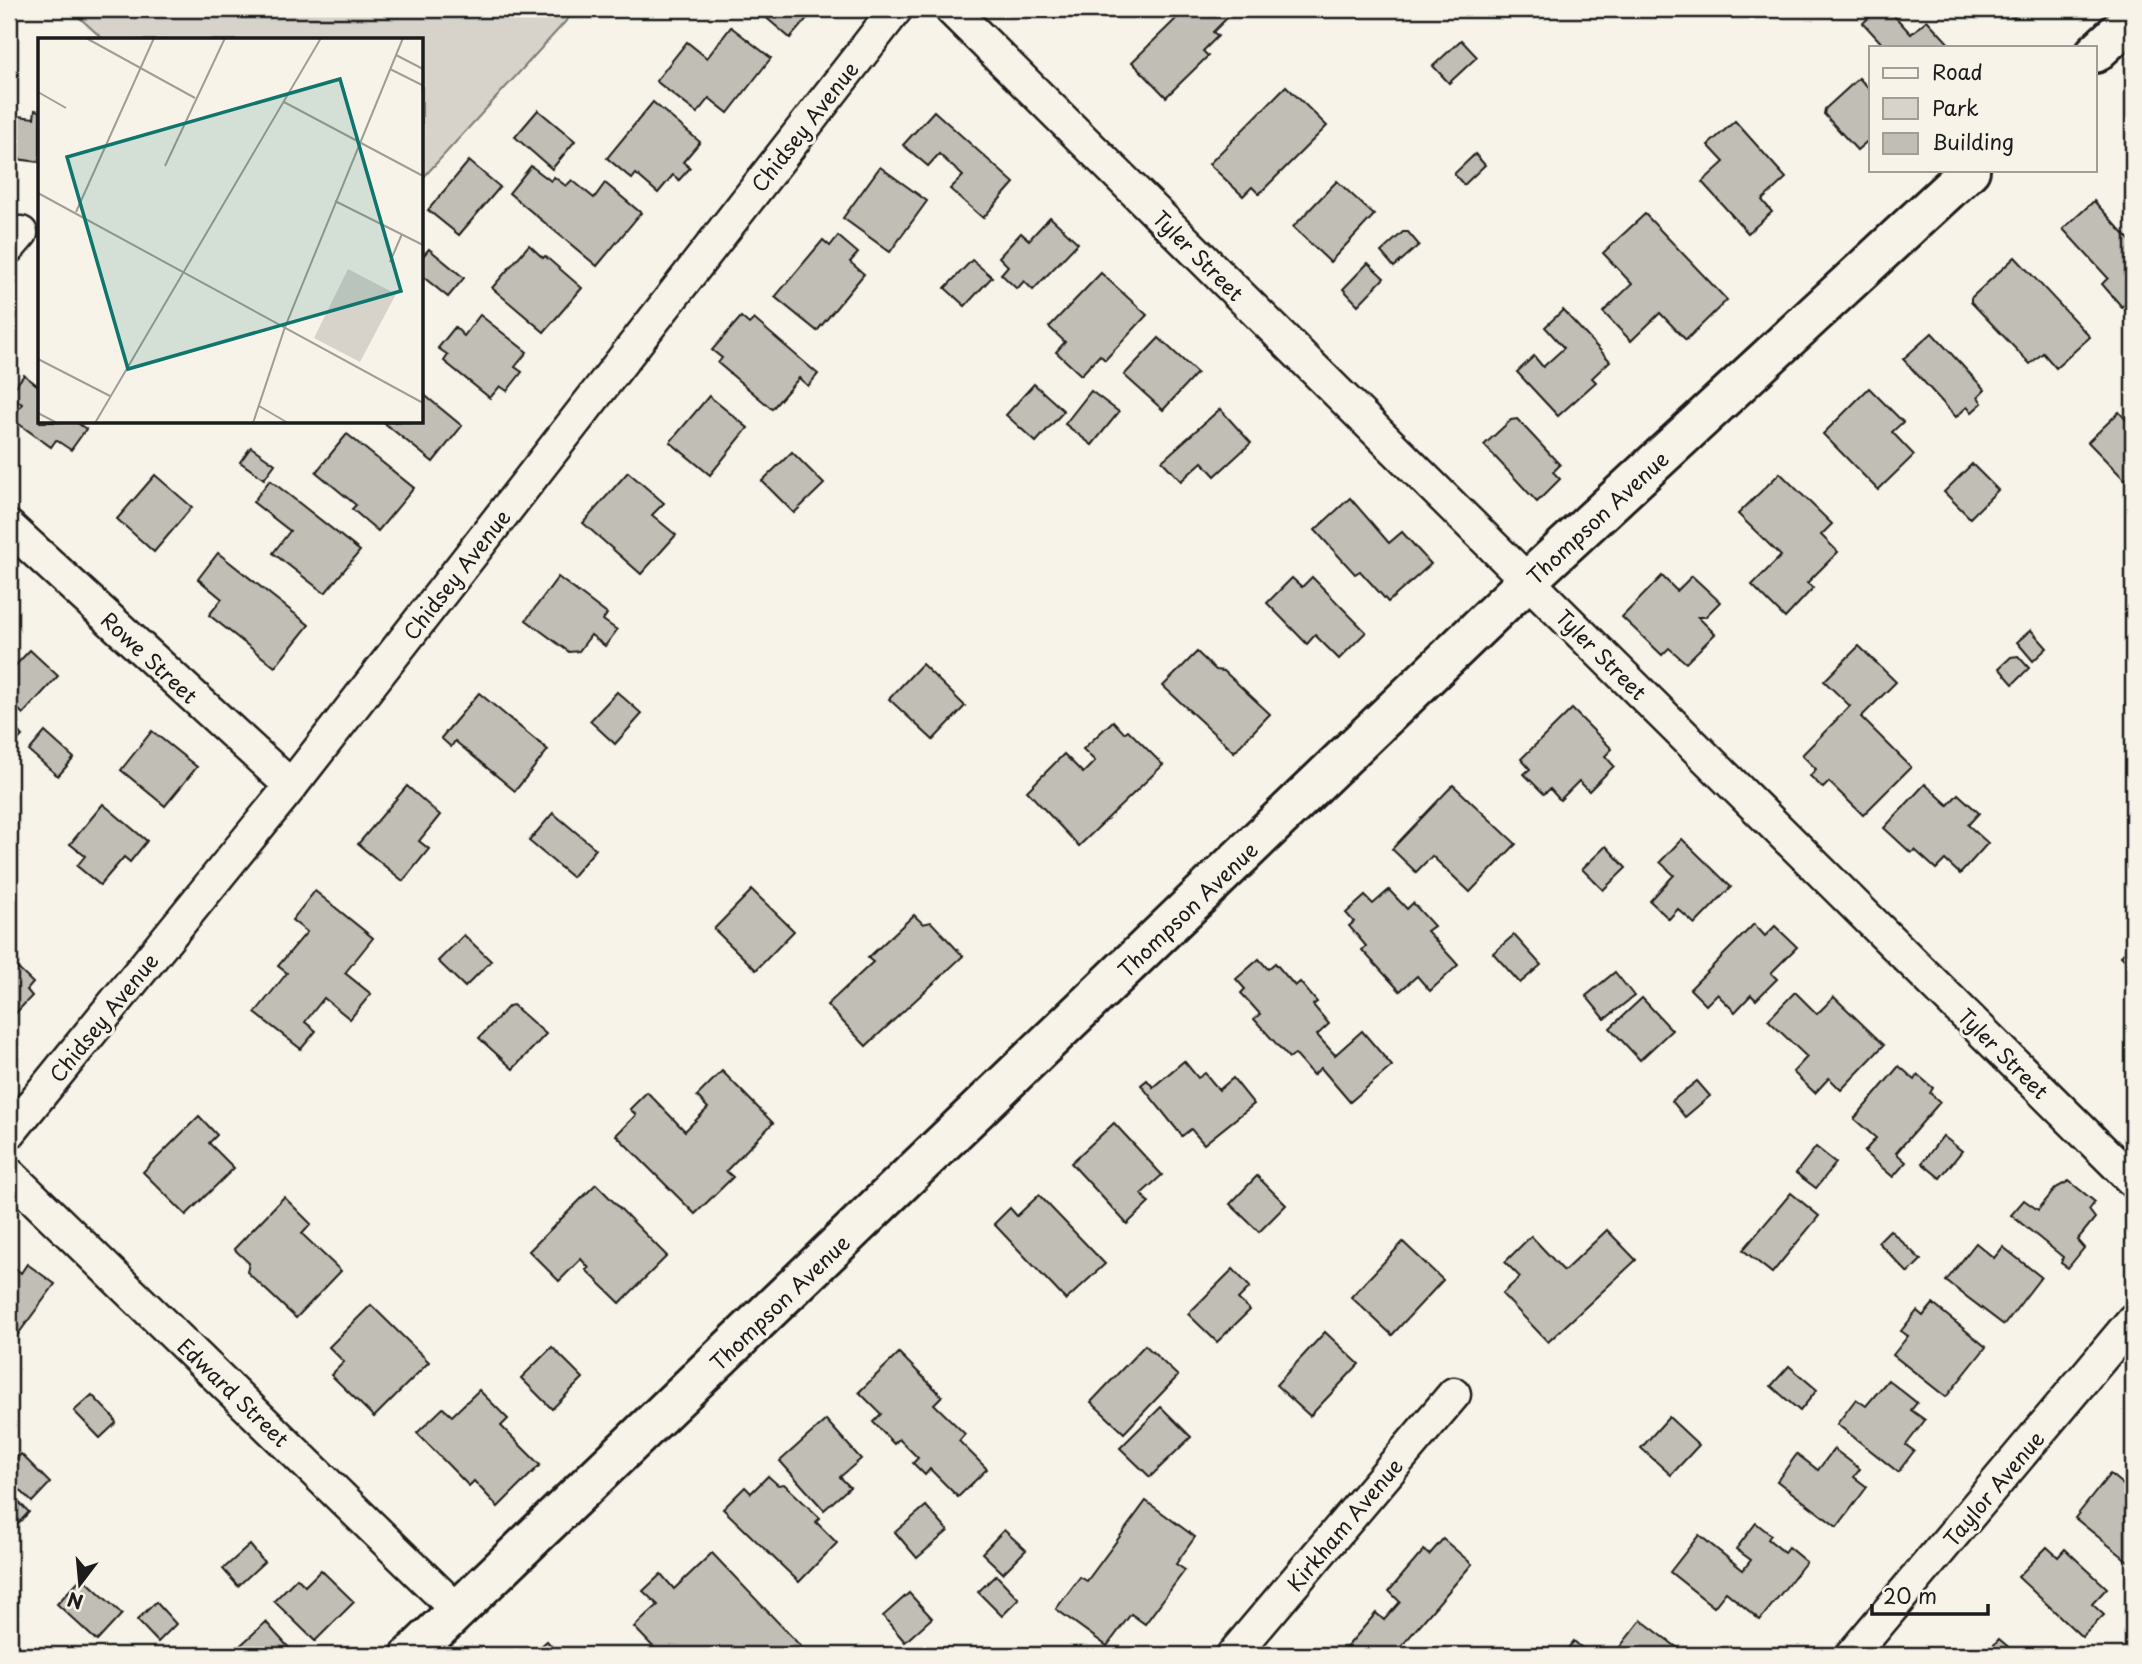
<svg xmlns="http://www.w3.org/2000/svg" width="2142" height="1664" font-family="'Playpen Sans',sans-serif">
<style>
.green{fill:#d7d3cb;stroke:#7a7874;stroke-width:2}
.building{fill:#c0beb5;stroke:#1c1c1c;stroke-width:2}
.lines{fill:none;stroke-linecap:round;stroke-linejoin:round}
.minor-casing{stroke:#1c1c1c;stroke-width:37}
.secondary-casing{stroke:#1c1c1c;stroke-width:44}
.minor{stroke:#f7f3e8;stroke-width:32}
.secondary{stroke:#f7f3e8;stroke-width:38}
.labels{text-anchor:middle;dominant-baseline:central;stroke-width:6;stroke-linejoin:round;paint-order:stroke}
.street-label{font-size:21px;fill:#1c1c1c;stroke:#f7f3e8}
.inset-road{fill:none;stroke:#9f9d96;stroke-width:2}
.view{fill:#0f766e;fill-opacity:0.15;stroke:#0f766e;stroke-width:3.5}
.inset-edge{fill:none;stroke:#1c1c1c;stroke-width:3.5}
</style>
<rect width="100%" height="100%" fill="#f7f3e8"/>
<filter id="ink" filterUnits="userSpaceOnUse"><feTurbulence type="fractalNoise" baseFrequency=".0143" numOctaves="2"/><feDisplacementMap in="SourceGraphic" scale="14" xChannelSelector="R" yChannelSelector="G"/><feConvolveMatrix kernelMatrix="1 2 1 2 8 2 1 2 1" color-interpolation-filters="sRGB"/></filter>
<g filter="url(#ink)">
<path class="green" d="M70,9H577L422,179V40H104Z"/>
<g class="building">
<path d="M9,9H18L9,19Z"/>
<path d="M756,9H815L790,38Z"/>
<path d="M1186,9H1236L1213,32L1218,36L1203,51L1208,56L1166,97L1132,62Z"/>
<path d="M1878,9H1888L1911,34L1927,20L1952,47H1885L1863,23Z"/>
<path d="M2002,9H2022L2013,18Z"/>
<path d="M731,27L771,58L728,113L709,98L697,113L656,81L687,42L707,58Z"/>
<path d="M1461,40L1477,57L1449,83L1433,66Z"/>
<path d="M1859,78L1871,91V138L1857,150L1824,114L1825,109Z"/>
<path d="M1286,86L1327,126L1259,194L1252,187L1243,196L1209,164Z"/>
<path d="M653,102L700,142L683,162L690,168L679,180L673,175L658,193L636,174L632,179L607,158Z"/>
<path d="M35,110L40,111V162L9,158V115L34,118Z"/>
<path d="M538,110L575,141L552,169L515,137Z"/>
<path d="M934,111L1014,183L983,218L950,189L963,176L939,154L928,166L903,145Z"/>
<path d="M1735,121L1786,178L1762,200L1772,212L1748,233L1702,182L1724,162L1708,145Z"/>
<path d="M1475,154L1485,165L1464,185L1454,174Z"/>
<path d="M469,161L500,187L459,235L428,210Z"/>
<path d="M531,166L551,181L554,177L566,186L572,180L594,198L605,183L641,213L597,266L509,193Z"/>
<path d="M880,167L927,201L890,252L843,218Z"/>
<path d="M1337,181L1374,215L1330,262L1293,227Z"/>
<path d="M2094,201L2133,244V297L2122,307L2102,284L2108,278L2063,229Z"/>
<path d="M1645,214L1727,300L1686,340L1660,313L1631,341L1603,312L1632,284L1603,253Z"/>
<path d="M1050,217L1078,243L1033,290L1024,281L1017,289L1001,274L1008,266L999,257L1021,233L1029,240Z"/>
<path d="M1403,232H1408L1419,245L1394,267L1381,252Z"/>
<path d="M838,236L858,253L850,262L864,274L817,331L775,297L823,240L830,246Z"/>
<path d="M529,245L543,258L545,256L582,288L544,332L492,288Z"/>
<path d="M429,249L464,278L448,297L422,276V257Z"/>
<path d="M2015,257L2090,337L2056,368L2043,353L2030,364L1971,302V298Z"/>
<path d="M972,260L992,277L965,306L945,288Z"/>
<path d="M1368,263L1384,278L1358,305L1343,289Z"/>
<path d="M1101,273L1147,315L1105,360L1100,355L1081,375L1056,352L1065,342L1049,327Z"/>
<path d="M1563,310L1610,361L1592,378L1596,382L1558,416L1517,372L1534,356L1543,367L1564,348L1545,327Z"/>
<path d="M480,315L527,352L515,367L522,372L507,391L500,386L490,398L444,361L448,355L438,348L455,327L464,336Z"/>
<path d="M741,317L749,324L754,319L818,374L808,386L799,378L772,409L718,363L722,358L712,350Z"/>
<path d="M1932,333L1985,390L1978,397L1982,403L1972,412L1967,407L1956,417L1903,359Z"/>
<path d="M1159,338L1197,373L1163,410L1124,375Z"/>
<path d="M24,375L37,385L40,380V422H76L86,429L71,450L56,440L51,447L12,419L22,404L9,395Z"/>
<path d="M1034,384L1064,411L1036,442L1006,415Z"/>
<path d="M1869,388L1903,422L1892,432L1914,455L1878,490L1823,434Z"/>
<path d="M1091,391L1119,412L1092,445L1065,424Z"/>
<path d="M422,393L462,426L433,462L383,422H422Z"/>
<path d="M709,396L748,428L710,475L670,442Z"/>
<path d="M1220,409L1251,443L1215,476L1202,462L1181,481L1162,461Z"/>
<path d="M2119,412L2133,427V473L2125,480L2088,442Z"/>
<path d="M1517,419L1560,465L1553,472L1560,479L1537,502L1484,445L1511,420Z"/>
<path d="M347,434L414,488L378,531L352,509L356,505L316,472Z"/>
<path d="M251,447L275,464L264,479L240,462Z"/>
<path d="M792,452L824,484L794,513L762,481Z"/>
<path d="M1972,464L1998,490L1970,518L1944,492Z"/>
<path d="M628,472L664,503L652,515L676,535L641,574L583,523Z"/>
<path d="M1780,473L1832,524L1821,535L1838,552L1807,583L1813,588L1785,618L1752,585L1781,556L1738,514Z"/>
<path d="M155,475L192,507L154,552L117,519Z"/>
<path d="M270,480L360,551L326,592H323L273,553L290,531L253,502Z"/>
<path d="M1350,498L1389,543L1402,532L1431,564L1388,602L1360,571L1355,574L1315,530Z"/>
<path d="M218,553L309,625L275,667L209,615L222,599L198,579Z"/>
<path d="M1662,576L1677,591L1692,576L1720,602L1705,617H1698L1715,634L1686,663L1669,648L1662,655L1622,617Z"/>
<path d="M558,577L607,614L603,620L617,630L605,646L591,635L579,651L569,652L526,620Z"/>
<path d="M1312,577L1366,632L1339,659L1315,635L1307,644L1267,603L1292,578L1302,587Z"/>
<path d="M2031,630L2047,648L2033,661L2017,642Z"/>
<path d="M1859,646L1896,682L1861,717L1911,767L1863,815L1829,782L1823,788L1810,776L1816,769L1802,755L1850,706L1824,681Z"/>
<path d="M30,650L58,676L23,714L9,700V662L14,667Z"/>
<path d="M1197,652L1216,670L1224,671L1270,714L1234,752L1163,686Z"/>
<path d="M2018,656L2029,668L2013,684L1999,668L2011,657Z"/>
<path d="M922,664L965,706L933,740L889,699Z"/>
<path d="M617,692L642,714L615,744L590,721Z"/>
<path d="M479,693L548,750L515,791L455,741L451,747L441,738Z"/>
<path d="M1572,709L1612,749L1605,756L1614,766L1589,791L1579,781L1560,800L1550,789L1544,794L1524,774L1530,769L1521,759Z"/>
<path d="M9,721L22,736L9,749Z"/>
<path d="M1113,721L1124,733L1128,730L1163,765L1079,846L1027,791L1064,754L1083,773L1095,761L1083,749Z"/>
<path d="M152,731L197,767L165,806L121,770Z"/>
<path d="M45,732L74,758L58,776L29,751Z"/>
<path d="M1925,784L1948,805L1958,794L1979,813L1968,825L1988,843L1960,874L1945,860L1936,869L1915,850L1911,853L1884,828Z"/>
<path d="M1453,785L1516,844L1470,892L1432,856L1416,872L1392,849Z"/>
<path d="M407,786L440,815L419,841L429,849L403,881L358,844Z"/>
<path d="M103,804L147,841L130,862L124,857L100,885L77,866L85,856L70,844Z"/>
<path d="M553,813L596,849L572,877L529,841Z"/>
<path d="M1682,839L1731,887L1695,924L1678,909L1669,919L1650,901L1674,875L1660,862Z"/>
<path d="M1606,846L1626,868L1603,890L1582,869Z"/>
<path d="M752,890L794,931L756,970L714,929Z"/>
<path d="M1389,890L1407,909L1413,903L1434,926L1427,931L1458,965L1430,991L1417,976L1400,991L1362,950L1366,946L1349,926L1354,922L1346,913L1365,896L1373,904Z"/>
<path d="M315,891L373,938L345,973L371,994L350,1019L324,998L305,1022L316,1031L301,1049L255,1013L287,973L278,966L307,932L292,920Z"/>
<path d="M914,915L923,924L931,922L963,956L866,1046L827,1005L873,962L868,958Z"/>
<path d="M1754,924L1765,936L1775,926L1797,947L1771,973L1777,979L1756,1000L1751,995L1735,1012L1717,994L1706,1005L1690,989Z"/>
<path d="M464,935L491,961L465,987L438,961Z"/>
<path d="M1514,935L1541,965L1520,983L1493,953Z"/>
<path d="M2133,944V968L2121,956Z"/>
<path d="M1259,959L1268,969L1275,963L1295,986L1300,982L1317,1002L1313,1005L1329,1024L1317,1035L1335,1055L1362,1031L1392,1066L1350,1102L1321,1068L1313,1075L1295,1054L1289,1058L1254,1019L1260,1014L1241,993L1245,989L1236,979Z"/>
<path d="M9,960L33,983L27,990L32,996L13,1016L9,1012Z"/>
<path d="M1615,972L1634,996L1605,1019L1586,996Z"/>
<path d="M1795,992L1817,1014L1834,997L1884,1045L1841,1090L1829,1078L1815,1093L1793,1072L1807,1057L1768,1020Z"/>
<path d="M1642,998L1672,1030L1640,1060L1610,1028Z"/>
<path d="M513,1005L546,1034L513,1069L479,1038L509,1006Z"/>
<path d="M1184,1061L1198,1078L1205,1073L1219,1090L1233,1078L1254,1104L1204,1144L1191,1129L1182,1136L1141,1085L1147,1080L1153,1087Z"/>
<path d="M1899,1066L1915,1080L1918,1075L1933,1088L1930,1093L1940,1102L1896,1153L1906,1162L1893,1177L1864,1152L1876,1138L1854,1119Z"/>
<path d="M722,1071L773,1123L726,1171L733,1177L695,1214L616,1135L636,1115L630,1109L647,1092L685,1131L708,1108L697,1096Z"/>
<path d="M1697,1081L1710,1096L1685,1117L1672,1101Z"/>
<path d="M199,1116L217,1135L209,1143L234,1168L186,1215L143,1172Z"/>
<path d="M1114,1123L1162,1175L1141,1194L1149,1203L1127,1224L1071,1163Z"/>
<path d="M1943,1136L1962,1151L1940,1178L1922,1163Z"/>
<path d="M1816,1147L1836,1163L1816,1188L1796,1173Z"/>
<path d="M1257,1176L1286,1205L1259,1232L1230,1204Z"/>
<path d="M2069,1181L2095,1202L2089,1210L2095,1218L2077,1240L2084,1248L2068,1268L2061,1263L2063,1257L2011,1215L2024,1200L2038,1210L2056,1188Z"/>
<path d="M596,1184L667,1256L620,1303L586,1270L589,1268L581,1259L559,1281L529,1251Z"/>
<path d="M1791,1193L1819,1216L1772,1273L1743,1250Z"/>
<path d="M1039,1195L1105,1264L1066,1300L994,1224L1010,1208L1017,1216Z"/>
<path d="M284,1197L311,1224L302,1234L341,1271L296,1318L247,1272L249,1263L234,1249Z"/>
<path d="M1607,1230L1636,1260L1548,1342L1502,1294L1520,1277L1505,1262L1531,1236L1564,1271Z"/>
<path d="M1890,1230L1921,1260L1908,1273L1878,1242Z"/>
<path d="M1403,1242L1443,1280L1392,1335L1351,1297Z"/>
<path d="M1976,1243L1994,1258L2003,1247L2041,1277L2004,1325L1946,1281Z"/>
<path d="M27,1264L55,1284L13,1341L9,1338V1277L15,1268L21,1273Z"/>
<path d="M1233,1269L1250,1287L1238,1299L1250,1310L1217,1342L1188,1314Z"/>
<path d="M1933,1304L1986,1347L1946,1397L1893,1355L1908,1336L1901,1331L1917,1311L1923,1316Z"/>
<path d="M371,1305L429,1362L374,1417L331,1375L344,1362L329,1347Z"/>
<path d="M1325,1332L1359,1364L1310,1416L1276,1385Z"/>
<path d="M1145,1345L1178,1376L1124,1433L1091,1402Z"/>
<path d="M552,1347L583,1378L552,1409L521,1378Z"/>
<path d="M899,1353L942,1396L934,1404L965,1434L959,1441L987,1469L958,1497L930,1469L925,1475L913,1463L918,1458L899,1439L894,1444L873,1422L881,1414L859,1392Z"/>
<path d="M1789,1366L1817,1390L1800,1411L1771,1386Z"/>
<path d="M1888,1380L1917,1403L1911,1410L1925,1420L1906,1445L1914,1451L1898,1472L1837,1424L1856,1399L1866,1406Z"/>
<path d="M479,1390L508,1419L501,1426L540,1465L498,1507L474,1481L469,1486L417,1433L443,1408L452,1416Z"/>
<path d="M92,1395L114,1418L116,1423L100,1438L74,1411Z"/>
<path d="M1161,1407L1191,1437L1150,1477L1120,1448Z"/>
<path d="M1669,1417L1699,1445L1671,1475L1641,1448Z"/>
<path d="M826,1420L861,1459L840,1477L850,1487L824,1510L780,1461Z"/>
<path d="M1834,1449L1860,1469L1854,1477L1867,1487L1837,1527L1777,1481L1797,1454L1818,1470Z"/>
<path d="M21,1454L50,1483L32,1502L9,1479V1466Z"/>
<path d="M2110,1474L2133,1493V1565L2075,1518Z"/>
<path d="M768,1476L778,1485L784,1484L820,1518L816,1522L837,1543L799,1582L723,1509L745,1487L751,1493Z"/>
<path d="M9,1493L29,1512L13,1529L9,1524Z"/>
<path d="M1146,1501L1195,1537L1176,1564L1185,1570L1145,1624L1131,1614L1107,1646L1056,1609L1080,1577L1087,1581Z"/>
<path d="M926,1506L948,1531L917,1558L895,1532Z"/>
<path d="M1756,1523L1771,1535L1768,1539L1784,1552L1788,1547L1806,1562L1760,1620L1726,1592L1714,1607L1670,1572L1699,1535L1743,1570L1751,1560L1736,1549Z"/>
<path d="M1004,1530L1026,1550L1003,1573L982,1553Z"/>
<path d="M1443,1539L1472,1564L1394,1655H1354L1346,1648L1376,1613L1384,1620L1400,1602L1389,1591L1424,1550L1429,1555Z"/>
<path d="M250,1545L264,1562L238,1586L223,1569Z"/>
<path d="M2047,1547L2058,1557L2065,1549L2107,1588L2092,1604L2104,1615L2082,1637L2018,1577Z"/>
<path d="M712,1553L809,1655H661L634,1627L658,1605L643,1591L661,1574L674,1589Z"/>
<path d="M321,1570L354,1602L315,1641L274,1601L297,1578L305,1586Z"/>
<path d="M996,1575L1019,1599L1002,1616L978,1592Z"/>
<path d="M82,1577L122,1614L97,1641L57,1604Z"/>
<path d="M909,1593L932,1618L905,1642L883,1616Z"/>
<path d="M156,1602L176,1624L158,1642L137,1620Z"/>
<path d="M1641,1620L1687,1655H1628L1619,1648Z"/>
<path d="M266,1622L290,1649L284,1655H216L226,1646L232,1653Z"/>
<path d="M1999,1639L2018,1655H1985Z"/>
<path d="M547,1641L559,1655H531Z"/>
<path d="M1574,1641L1590,1655H1562Z"/>
</g>
<g class="lines">
<defs>
<g id="minor">
<path d="M951,9L2133,1181"/>
<path d="M9,247L21,233"/>
<path d="M9,527L291,786"/>
<path d="M9,1133L291,786L896,9"/>
<path d="M9,1174L458,1611"/>
<path d="M1233,1655L1454,1394"/>
<path d="M1852,1655L2133,1320"/>
</g>
<g id="secondary">
<path d="M2095,53L2133,18"/>
<path d="M411,1655L1528,580L1970,170"/>
</g>
</defs>
<use href="#minor" class="minor-casing"/>
<use href="#secondary" class="secondary-casing"/>
<use href="#minor" class="minor"/>
<use href="#secondary" class="secondary"/>
</g>
</g>
<g class="labels">
<g class="street-label">
<text transform="translate(804 126) rotate(-52)">Chidsey Avenue</text>
<text transform="translate(1199 255) rotate(45)">Tyler Street</text>
<text transform="translate(1597 517) rotate(-43)">Thompson Avenue</text>
<text transform="translate(456 574) rotate(-52)">Chidsey Avenue</text>
<text transform="translate(1602 654) rotate(45)">Tyler Street</text>
<text transform="translate(150 657) rotate(43)">Rowe Street</text>
<text transform="translate(1187 909) rotate(-44)">Thompson Avenue</text>
<text transform="translate(103 1017) rotate(-51)">Chidsey Avenue</text>
<text transform="translate(2004 1053) rotate(45)">Tyler Street</text>
<text transform="translate(779 1302) rotate(-44)">Thompson Avenue</text>
<text transform="translate(234 1392) rotate(44)">Edward Street</text>
<text transform="translate(1993 1488) rotate(-50)">Taylor Avenue</text>
<text transform="translate(1344 1524) rotate(-50)">Kirkham Avenue</text>
</g>
</g>
<g transform="translate(38 38)">
<rect width="385" height="385" fill="#f7f3e8"/>
<path d="M310,231L358,256L322,324L276,300Z" fill="#d7d3cb"/>
<path class="inset-road" d="M48,0L157,60M358,17L385,31M352,31L384,47L385,56M0,54L28,70M246,64L385,138M127,128L187,0M0,155L385,365M297,163L385,207M38,174L116,0M352,224L364,196M0,321L72,358M221,368L250,385M0,375L19,385M57,385L283,0M215,385L247,289L365,0"/>
<path class="view" d="M302,41L363,253L90,331L29,119Z"/>
<rect width="385" height="385" class="inset-edge"/>
</g>
<rect width="2142" height="1664" fill="none" stroke="#f7f3e8" stroke-width="35"/>
<rect x="18" y="18" width="2107" height="1629" fill="none" stroke="#1c1c1c" stroke-width="2.5" filter="url(#ink)"/>
<rect x="1869" y="46" width="228" height="126" fill="#f7f3e8" stroke="#9f9d96" stroke-width="2"/>
<rect x="1883" y="68" width="35" height="10" fill="#f7f3e8" stroke="#9f9d96" stroke-width="2"/>
<text x="1932" y="80" font-size="21" fill="#1c1c1c">Road</text>
<rect x="1883" y="98" width="35" height="21" fill="#d7d3cb" stroke="#9f9d96" stroke-width="2"/>
<text x="1932" y="116" font-size="21" fill="#1c1c1c">Park</text>
<rect x="1883" y="133" width="35" height="21" fill="#c0beb5" stroke="#9f9d96" stroke-width="2"/>
<text x="1932" y="150" font-size="21" fill="#1c1c1c">Building</text>
<g transform="translate(80 1584) rotate(196)" stroke="#f7f3e8" stroke-width="5" paint-order="stroke">
<path d="M0-5L12 26L0 18L-12 26Z" fill="#1c1c1c"/>
<text y="-10" font-size="19" font-weight="bold" text-anchor="middle" fill="#1c1c1c">N</text>
</g>
<path d="M1872 1604v10h116v-10" fill="none" stroke="#1c1c1c" stroke-width="3.5"/>
<text x="1883" y="1604" font-size="21" fill="#1c1c1c" stroke="#f7f3e8" stroke-width="5" paint-order="stroke">20 m</text>
</svg>
